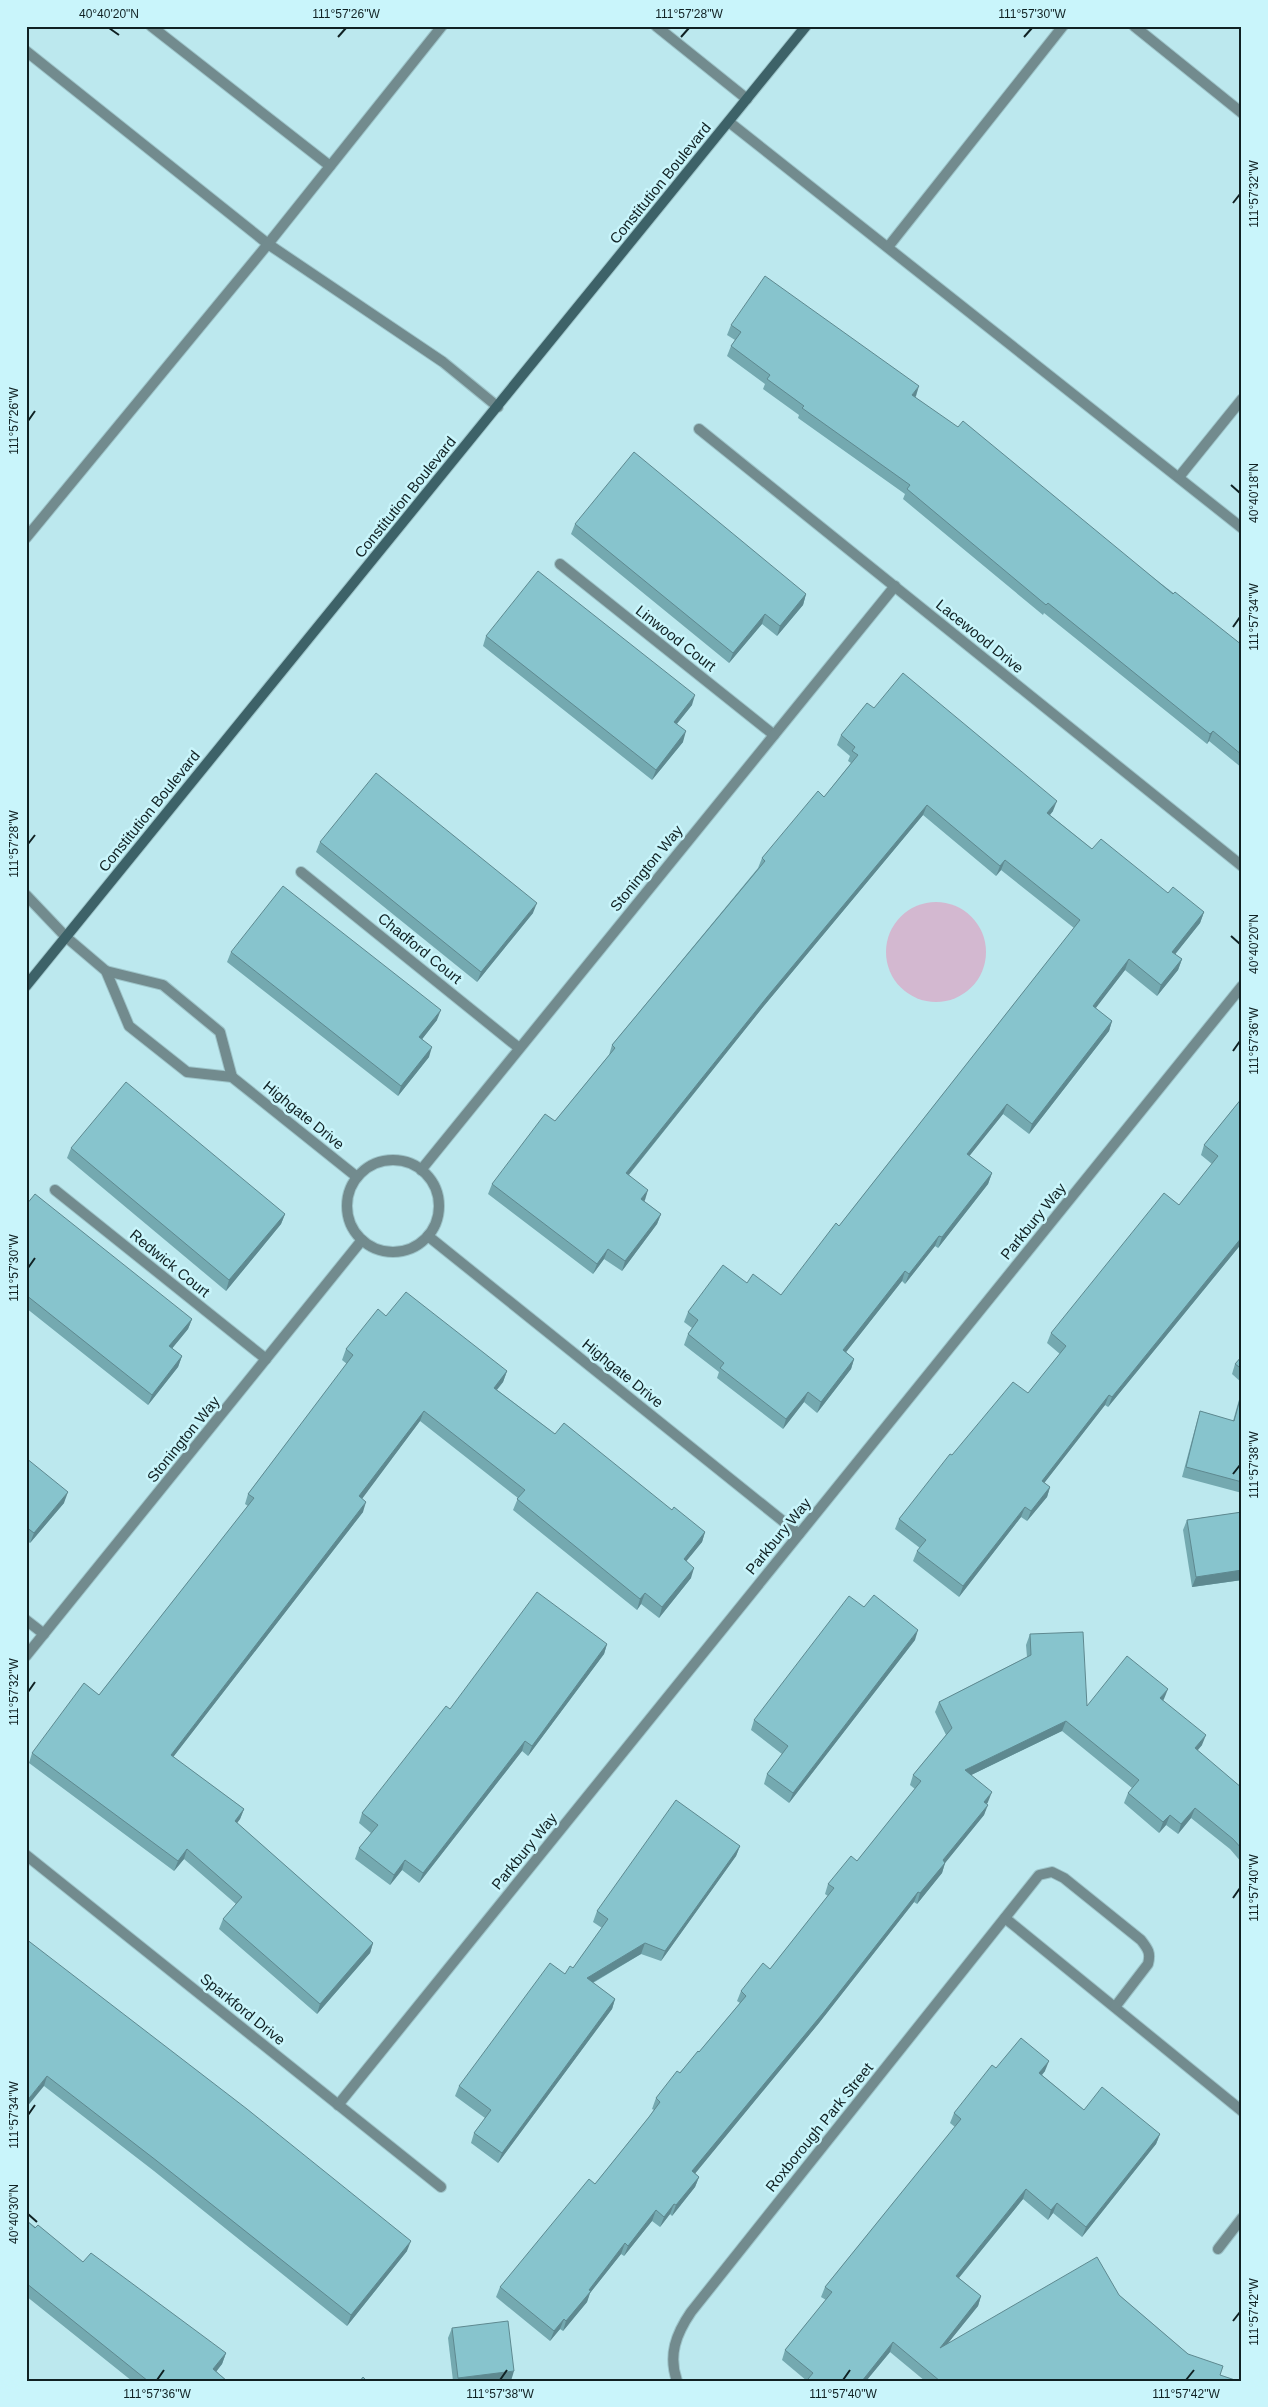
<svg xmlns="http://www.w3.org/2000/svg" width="1268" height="2407" font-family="Helvetica,sans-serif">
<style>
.green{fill:#d3b8d0}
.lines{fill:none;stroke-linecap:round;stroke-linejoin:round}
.lane-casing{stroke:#9dc4c9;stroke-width:12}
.street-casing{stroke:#9dc4c9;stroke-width:12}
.secondary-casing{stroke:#9dc4c9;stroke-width:12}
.lane{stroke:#728b8e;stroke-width:10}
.street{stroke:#728b8e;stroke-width:10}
.secondary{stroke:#3d6268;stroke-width:10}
.wall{fill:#74a9b0}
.shaded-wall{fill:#5e8990}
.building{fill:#87c4cd;stroke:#5e8990}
.ticks{fill:none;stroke:#102123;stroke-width:2}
.labels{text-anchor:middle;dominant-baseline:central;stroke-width:5;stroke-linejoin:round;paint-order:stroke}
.street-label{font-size:15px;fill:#102123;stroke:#c9f5fb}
.neatline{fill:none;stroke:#102123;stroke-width:2}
.ticks-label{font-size:12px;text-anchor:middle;fill:#102123}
</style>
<rect width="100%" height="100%" fill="#bce8ee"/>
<circle class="green" cx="936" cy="952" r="50"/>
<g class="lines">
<defs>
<g id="lane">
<path d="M151,26L330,166"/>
<path d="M656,26L747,99"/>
<path d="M1134,26L1242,113"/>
<path d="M26,51L268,244L443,362L498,407"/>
<path d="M729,122L1242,528"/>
<path d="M888,247L1063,26"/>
<path d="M1179,477L1242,399"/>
<path d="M26,538L268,244L442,26"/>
<path d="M560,564L774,735"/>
<path d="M301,872L519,1048"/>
<path d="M26,895L66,937"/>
<path d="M55,1190L266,1359"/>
<path d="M26,1620L44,1634"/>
</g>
<g id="street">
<path d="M699,429L1242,866"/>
<path d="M66,937L106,971L129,1026L187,1072L232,1077L357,1177"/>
<path d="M106,971L163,985L220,1032L232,1077"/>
<circle cx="393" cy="1206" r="46"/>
<path d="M421,1170L895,586"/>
<path d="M428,1236L799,1534"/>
<path d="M26,1656L362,1240"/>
<path d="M26,1855L441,2187"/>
<path d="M1005,1918L1242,2111"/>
<path d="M338,2105L1242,986"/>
<path d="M1218,2249L1242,2218"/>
<path d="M677,2381C668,2355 676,2334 691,2312L1039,1875L1052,1872L1064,1878L1141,1940C1148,1949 1151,1953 1148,1964L1115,2007"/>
</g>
<path id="secondary" d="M26,986L806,26"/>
</defs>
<use href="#lane" class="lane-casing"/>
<use href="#street" class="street-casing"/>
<use href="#secondary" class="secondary-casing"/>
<use href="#lane" class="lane"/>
<use href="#street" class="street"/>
<use href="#secondary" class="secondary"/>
</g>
<g class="wall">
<path d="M731,325L916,396L915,397L1242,645V768L1209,741L1207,744L1044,613L1043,615L903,499L905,494L798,418L799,415L763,389L765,384L727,356L731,346L735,340L727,335Z"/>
<path d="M575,524L806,594L803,605L777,636L762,624L729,663L571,534Z"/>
<path d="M486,636L692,705L677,724L683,742L652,780L483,646Z"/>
<path d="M874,708L1053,811L1050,815L1092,849L1168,893L1204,912L1200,923L1175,954L1182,959L1178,970L1157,996L1125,970L1095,1008L1112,1021L1109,1031L1029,1134L1003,1114L969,1156L992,1173L988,1184L938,1248L935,1246L905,1284L902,1281L846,1352L854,1359L851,1369L817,1413L804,1402L783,1429L717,1378L719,1372L684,1345L688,1334L692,1328L684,1322L688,1312L747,1283L781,1295L839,1226L1074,928L1001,870L996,876L923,815L763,1007L629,1175L645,1200L644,1201L661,1214L657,1224L622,1271L604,1259L593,1274L488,1194L492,1184L555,1121L609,1055L612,1045L758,868L762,858L824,797L851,763L848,761L850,756L837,745L841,735Z"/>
<path d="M320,842L533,913L477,982L316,852Z"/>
<path d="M231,952L437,1020L422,1039L429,1057L398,1096L227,962Z"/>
<path d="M1242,1098V1243L1108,1407L1105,1405L1044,1483L1050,1487L1047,1497L1027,1521L1021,1517L959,1597L913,1561L917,1551L920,1548L895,1529L899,1519L952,1455L1028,1393L1060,1354L1047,1343L1051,1333L1179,1205L1212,1164L1201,1155L1204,1145Z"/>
<path d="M71,1148L285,1214L281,1224L226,1291L67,1158Z"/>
<path d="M26,1205L192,1319L188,1329L172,1348L182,1356L178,1367L148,1405L26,1308Z"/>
<path d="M386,1316L507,1371L503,1382L497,1390L555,1434L705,1532L702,1542L686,1561L691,1578L659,1618L641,1604L637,1610L513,1510L518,1498L420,1421L362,1498L363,1512L173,1757L244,1809L240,1819L237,1823L373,1943L370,1953L317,2014L219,1929L223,1919L236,1904L184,1859L174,1871L29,1763L32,1753L99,1695L248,1506L245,1504L248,1494L347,1364L342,1360L346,1349Z"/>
<path d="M1242,1356V1383L1232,1374L1235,1364Z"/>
<path d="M1242,1389V1493L1182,1477L1197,1421L1200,1411L1233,1421Z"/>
<path d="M26,1458L64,1503L30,1543L26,1540Z"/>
<path d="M1242,1512V1580L1192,1587L1183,1530L1187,1520Z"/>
<path d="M1030,1634L1087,1706L1164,1699L1163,1700L1202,1745L1197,1751L1242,1788V1863L1230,1849L1191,1818L1178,1834L1166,1825L1159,1833L1124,1803L1128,1793L1132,1788L1062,1731L971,1775L988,1802L987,1804L984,1815L945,1863L942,1873L917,1904L914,1902L819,2023L695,2173L699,2177L695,2187L672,2216L670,2214L660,2227L652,2221L624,2256L621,2254L590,2293L587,2302L563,2331L560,2329L550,2341L496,2297L500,2287L595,2184L649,2117L654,2110L652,2109L656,2098L699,2052L740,2003L737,2001L741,1991L770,1969L828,1896L825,1894L828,1884L857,1861L915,1789L910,1785L913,1775L946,1735L935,1712L939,1702L1027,1657L1026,1645Z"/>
<path d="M915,1640L789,1803L764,1784L767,1774L782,1754L751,1730L754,1720Z"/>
<path d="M607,1644L604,1654L528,1756L522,1751L419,1883L402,1870L390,1885L355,1859L359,1848L371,1833L359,1823L362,1813L450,1709Z"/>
<path d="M740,1846L736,1856L661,1961L641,1954L593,1983L615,1999L612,2009L498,2163L471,2143L474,2133L485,2118L455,2096L459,2086L565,1974L573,1968L602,1928L593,1922L597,1911Z"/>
<path d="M26,1939L407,2251L347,2326L154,2171L44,2086Z"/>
<path d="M996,2068L1045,2071L1042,2075L1084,2110L1160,2134L1156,2144L1082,2237L1053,2213L1048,2220L1023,2199L959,2278L981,2296L978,2306L948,2343L1119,2295L1188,2354L1220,2375L1238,2381H925L890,2352L866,2381H807L782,2360L785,2350L826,2300L821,2297L825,2287L955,2127L950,2123L954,2113Z"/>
<path d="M26,2220L83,2262L226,2353L222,2364L216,2371L227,2381H132L26,2296Z"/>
<path d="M452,2328L511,2381H453L448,2338Z"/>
</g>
<g class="shaded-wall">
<path d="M919,386L916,396L908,406L912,395Z"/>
<path d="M806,594L803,605L777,636L780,626Z"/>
<path d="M765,614L762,624L729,663L733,653Z"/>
<path d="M695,695L692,705L670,732L674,722Z"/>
<path d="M686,731L683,742L652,780L656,770Z"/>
<path d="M1213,731L1209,741L1207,744L1210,734Z"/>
<path d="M1057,801L1053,811L1043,823L1047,813Z"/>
<path d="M927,805L923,815L763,1007L622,1183L626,1173L767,997Z"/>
<path d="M1005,860L1001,870L996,876L1000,866Z"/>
<path d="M537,903L533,913L477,982L481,972Z"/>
<path d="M1204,912L1200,923L1169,962L1172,952Z"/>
<path d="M1129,959L1125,970L1089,1017L1093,1006Z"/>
<path d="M1182,959L1178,970L1157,996L1161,985Z"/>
<path d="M441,1010L437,1020L416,1047L419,1037Z"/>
<path d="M1112,1021L1109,1031L1029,1134L1032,1124Z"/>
<path d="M432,1047L429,1057L398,1096L401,1086Z"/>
<path d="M1007,1104L1003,1114L963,1164L967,1154Z"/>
<path d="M992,1173L988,1184L938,1248L942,1237Z"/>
<path d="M648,1190L645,1200L638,1209L641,1199Z"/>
<path d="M285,1214L281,1224L226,1291L229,1280Z"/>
<path d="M661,1214L657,1224L622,1271L625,1261Z"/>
<path d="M939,1236L935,1246L905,1284L909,1274Z"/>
<path d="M1242,1237V1243L1108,1407L1112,1397Z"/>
<path d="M608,1249L604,1259L593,1274L597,1264Z"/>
<path d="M905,1271L902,1281L839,1361L843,1350Z"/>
<path d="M192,1319L188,1329L166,1356L169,1346Z"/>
<path d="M182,1356L178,1367L148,1405L152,1395Z"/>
<path d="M854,1359L851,1369L817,1413L821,1402Z"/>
<path d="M507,1371L503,1382L490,1398L494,1388Z"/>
<path d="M808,1392L804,1402L783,1429L786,1419Z"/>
<path d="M1109,1395L1105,1405L1038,1491L1042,1481Z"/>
<path d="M424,1411L420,1421L356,1507L359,1496Z"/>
<path d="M1050,1487L1047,1497L1027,1521L1031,1511Z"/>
<path d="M68,1492L64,1503L30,1543L34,1533Z"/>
<path d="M366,1502L363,1512L167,1765L171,1755Z"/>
<path d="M1025,1507L1021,1517L959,1597L963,1586Z"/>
<path d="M705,1532L702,1542L680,1569L684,1559Z"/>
<path d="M694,1568L691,1578L659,1618L662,1607Z"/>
<path d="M1242,1570V1580L1192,1587L1196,1577Z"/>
<path d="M645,1593L641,1604L637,1610L640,1599Z"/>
<path d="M918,1630L915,1640L789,1803L793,1793Z"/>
<path d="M607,1644L604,1654L528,1756L532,1746Z"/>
<path d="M1168,1689L1164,1699L1156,1708L1160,1698Z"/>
<path d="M1066,1721L1062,1731L961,1780L965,1770Z"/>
<path d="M1206,1735L1202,1745L1191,1758L1195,1748Z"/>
<path d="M525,1741L522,1751L419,1883L423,1873Z"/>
<path d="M992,1792L988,1802L980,1812L984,1802Z"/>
<path d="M988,1805L984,1815L945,1863L942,1873L917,1904L920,1893L943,1860Z"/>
<path d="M1195,1808L1191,1818L1178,1834L1181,1824Z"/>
<path d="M244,1809L240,1819L231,1831L235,1821Z"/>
<path d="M1170,1815L1166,1825L1159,1833L1163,1822Z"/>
<path d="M740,1846L736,1856L661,1961L665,1951Z"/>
<path d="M187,1849L184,1859L174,1871L178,1861Z"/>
<path d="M405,1860L402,1870L390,1885L394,1875Z"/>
<path d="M918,1892L914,1902L819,2023L689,2181L692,2171Z"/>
<path d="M373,1943L370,1953L317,2014L320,2004Z"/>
<path d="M645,1943L641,1954L583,1988L587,1978Z"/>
<path d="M615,1999L612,2009L498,2163L502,2153Z"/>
<path d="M1049,2061L1045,2071L1035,2083L1039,2073Z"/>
<path d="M47,2076L44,2086L26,2108V2102Z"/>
<path d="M1160,2134L1156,2144L1082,2237L1086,2227Z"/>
<path d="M699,2177L695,2187L672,2216L676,2205Z"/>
<path d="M1026,2189L1023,2199L952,2286L956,2276Z"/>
<path d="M1057,2203L1053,2213L1048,2220L1051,2210Z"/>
<path d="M674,2204L670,2214L660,2227L664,2217Z"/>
<path d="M656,2210L652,2221L624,2256L628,2246Z"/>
<path d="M411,2241L407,2251L347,2326L351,2315Z"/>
<path d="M625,2243L621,2254L590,2293L587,2302L563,2331L566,2321L589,2290Z"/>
<path d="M981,2296L978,2306L936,2358L940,2348Z"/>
<path d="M564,2319L560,2329L550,2341L554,2331Z"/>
<path d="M893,2342L890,2352L866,2381H862Z"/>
<path d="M226,2353L222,2364L210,2380L213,2369Z"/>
<path d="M514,2371L511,2381H457L458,2378Z"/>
</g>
<g class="building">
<path d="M765,276L919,386L912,395L958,427L963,421L1173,594L1175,592L1242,645V755L1213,731L1210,734L1048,603L1046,605L907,489L910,485L802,408L804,406L767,379L770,375L731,346L741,332L731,325Z"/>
<path d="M634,452L806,594L780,626L765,614L733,653L575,524Z"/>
<path d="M538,571L695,695L674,722L686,731L656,770L486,636Z"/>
<path d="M903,673L1057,801L1047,813L1092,849L1101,839L1168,893L1173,887L1204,912L1172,952L1182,959L1161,985L1129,959L1093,1006L1112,1021L1032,1124L1007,1104L967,1154L992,1173L942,1237L939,1236L909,1274L905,1271L843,1350L854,1359L821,1402L808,1392L786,1419L720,1368L724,1363L688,1334L698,1320L688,1312L723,1265L747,1283L753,1274L781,1295L836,1223L839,1226L1080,920L1005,860L1000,866L927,805L767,997L626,1173L648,1190L641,1199L661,1214L625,1261L608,1249L597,1264L492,1184L545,1114L555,1121L615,1048L612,1045L765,861L762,858L818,791L824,797L858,755L852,751L855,747L841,735L867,703L874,708Z"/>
<path d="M376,773L537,903L481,972L320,842Z"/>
<path d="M283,886L441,1010L419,1037L432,1047L401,1086L231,952Z"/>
<path d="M126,1082L285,1214L229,1280L71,1148Z"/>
<path d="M1242,1098V1237L1112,1397L1109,1395L1042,1481L1050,1487L1031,1511L1025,1507L963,1586L917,1551L926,1540L899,1519L950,1454L952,1455L1013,1382L1028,1393L1066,1346L1051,1333L1164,1193L1179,1205L1218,1156L1204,1145Z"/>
<path d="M35,1194L192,1319L169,1346L182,1356L152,1395L26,1295V1205Z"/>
<path d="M406,1292L507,1371L494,1388L555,1434L564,1423L672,1510L674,1507L705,1532L684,1559L694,1568L662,1607L645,1593L640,1599L517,1499L525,1490L424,1411L359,1496L366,1502L171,1755L244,1809L235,1821L373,1943L320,2004L223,1919L242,1897L187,1849L178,1861L32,1753L84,1683L99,1695L254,1498L248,1494L353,1355L346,1349L378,1309L386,1316Z"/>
<path d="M1242,1356V1369L1235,1364Z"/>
<path d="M1242,1392V1482L1186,1467L1200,1411L1234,1421Z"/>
<path d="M26,1458L68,1492L34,1533L26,1527Z"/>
<path d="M1242,1512V1570L1196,1577L1187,1520Z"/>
<path d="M537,1592L607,1644L532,1746L525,1741L423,1873L405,1860L394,1875L359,1848L378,1825L362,1813L446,1706L450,1709Z"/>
<path d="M874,1595L918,1630L793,1793L767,1774L788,1746L754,1720L849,1596L864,1607Z"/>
<path d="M1083,1632L1087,1706L1127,1656L1168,1689L1160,1698L1206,1735L1195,1748L1242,1788V1849L1233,1839L1195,1808L1181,1824L1170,1815L1163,1822L1128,1793L1139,1780L1066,1721L965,1770L992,1792L984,1802L988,1805L943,1860L945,1863L920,1893L918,1892L823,2013L692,2171L699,2177L676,2205L674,2204L664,2217L656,2210L628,2246L625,2243L589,2290L591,2291L566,2321L564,2319L554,2331L500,2287L589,2179L595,2184L649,2117L660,2102L656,2098L677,2071L680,2073L698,2051L699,2052L746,1996L741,1991L763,1963L770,1969L834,1888L828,1884L851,1856L857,1861L921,1781L913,1775L952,1728L939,1702L1031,1655L1030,1634Z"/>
<path d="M676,1800L740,1846L665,1951L645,1943L587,1978L615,1999L502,2153L474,2133L491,2110L459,2086L550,1963L565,1974L570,1966L573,1968L608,1919L597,1911Z"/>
<path d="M26,1939L247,2109L411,2241L351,2315L157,2161L47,2076L26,2102Z"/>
<path d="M1021,2038L1049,2061L1039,2073L1084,2110L1102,2087L1160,2134L1086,2227L1057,2203L1051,2210L1026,2189L956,2276L981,2296L940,2348L1097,2257L1119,2295L1188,2354L1223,2366L1220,2375L1238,2381H940L893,2342L862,2381H810L808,2379L813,2373L785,2350L832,2292L825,2287L961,2119L954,2113L992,2065L996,2068Z"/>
<path d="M26,2220L35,2228L38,2225L83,2262L91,2253L226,2353L213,2369L227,2381H148L26,2283Z"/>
<path d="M508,2321L514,2371L458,2378L452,2328Z"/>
<path d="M363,2377L367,2381H360Z"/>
</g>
<path class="ticks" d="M109,28L119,35M338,37L346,28M681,37L689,28M1024,37L1032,28M1233,203L1240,194M28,421L35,411M1231,485L1240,493M1233,627L1240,617M28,844L35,835M1231,936L1240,944M1233,1051L1240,1041M28,1268L35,1258M1233,1474L1240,1465M28,1692L35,1682M1233,1898L1240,1888M28,2115L35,2105M28,2214L37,2222M1233,2321L1240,2312M157,2380L164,2370M500,2380L507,2370M843,2380L850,2370M1186,2380L1194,2370"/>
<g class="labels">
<g class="street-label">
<text transform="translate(660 183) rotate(-51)">Constitution Boulevard</text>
<text transform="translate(405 497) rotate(-51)">Constitution Boulevard</text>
<text transform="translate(980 636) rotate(39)">Lacewood Drive</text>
<text transform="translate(676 638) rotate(38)">Linwood Court</text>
<text transform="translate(149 811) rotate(-51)">Constitution Boulevard</text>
<text transform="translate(646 868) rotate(-51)">Stonington Way</text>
<text transform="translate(420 948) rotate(39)">Chadford Court</text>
<text transform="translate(304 1115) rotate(39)">Highgate Drive</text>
<text transform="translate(1033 1221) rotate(-51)">Parkbury Way</text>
<text transform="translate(170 1263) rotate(39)">Redwick Court</text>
<text transform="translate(623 1373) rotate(39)">Highgate Drive</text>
<text transform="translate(183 1439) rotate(-51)">Stonington Way</text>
<text transform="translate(778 1536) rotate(-51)">Parkbury Way</text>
<text transform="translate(524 1851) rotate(-51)">Parkbury Way</text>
<text transform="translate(243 2009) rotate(39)">Sparkford Drive</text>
<text transform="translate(819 2127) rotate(-51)">Roxborough Park Street</text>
</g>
</g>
<rect width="1268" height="2407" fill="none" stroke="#c9f5fb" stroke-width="55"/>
<rect x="28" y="28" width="1212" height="2352" class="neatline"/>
<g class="ticks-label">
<text x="109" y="18">40°40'20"N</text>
<text x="346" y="18">111°57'26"W</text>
<text x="689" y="18">111°57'28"W</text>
<text x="1032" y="18">111°57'30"W</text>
<text transform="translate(1254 194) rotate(-90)" y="4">111°57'32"W</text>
<text transform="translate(14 421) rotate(-90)" y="4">111°57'26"W</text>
<text transform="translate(1254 493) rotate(-90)" y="4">40°40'18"N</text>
<text transform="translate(1254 617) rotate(-90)" y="4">111°57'34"W</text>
<text transform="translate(14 844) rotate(-90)" y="4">111°57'28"W</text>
<text transform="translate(1254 944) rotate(-90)" y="4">40°40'20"N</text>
<text transform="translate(1254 1041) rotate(-90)" y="4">111°57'36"W</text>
<text transform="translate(14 1268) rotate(-90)" y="4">111°57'30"W</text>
<text transform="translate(1254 1465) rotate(-90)" y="4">111°57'38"W</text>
<text transform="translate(14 1692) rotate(-90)" y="4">111°57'32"W</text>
<text transform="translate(1254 1888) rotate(-90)" y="4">111°57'40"W</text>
<text transform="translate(14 2115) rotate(-90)" y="4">111°57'34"W</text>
<text transform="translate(14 2214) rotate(-90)" y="4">40°40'30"N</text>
<text transform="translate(1254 2312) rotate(-90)" y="4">111°57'42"W</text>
<text x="157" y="2398">111°57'36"W</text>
<text x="500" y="2398">111°57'38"W</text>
<text x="843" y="2398">111°57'40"W</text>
<text x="1186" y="2398">111°57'42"W</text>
</g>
</svg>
